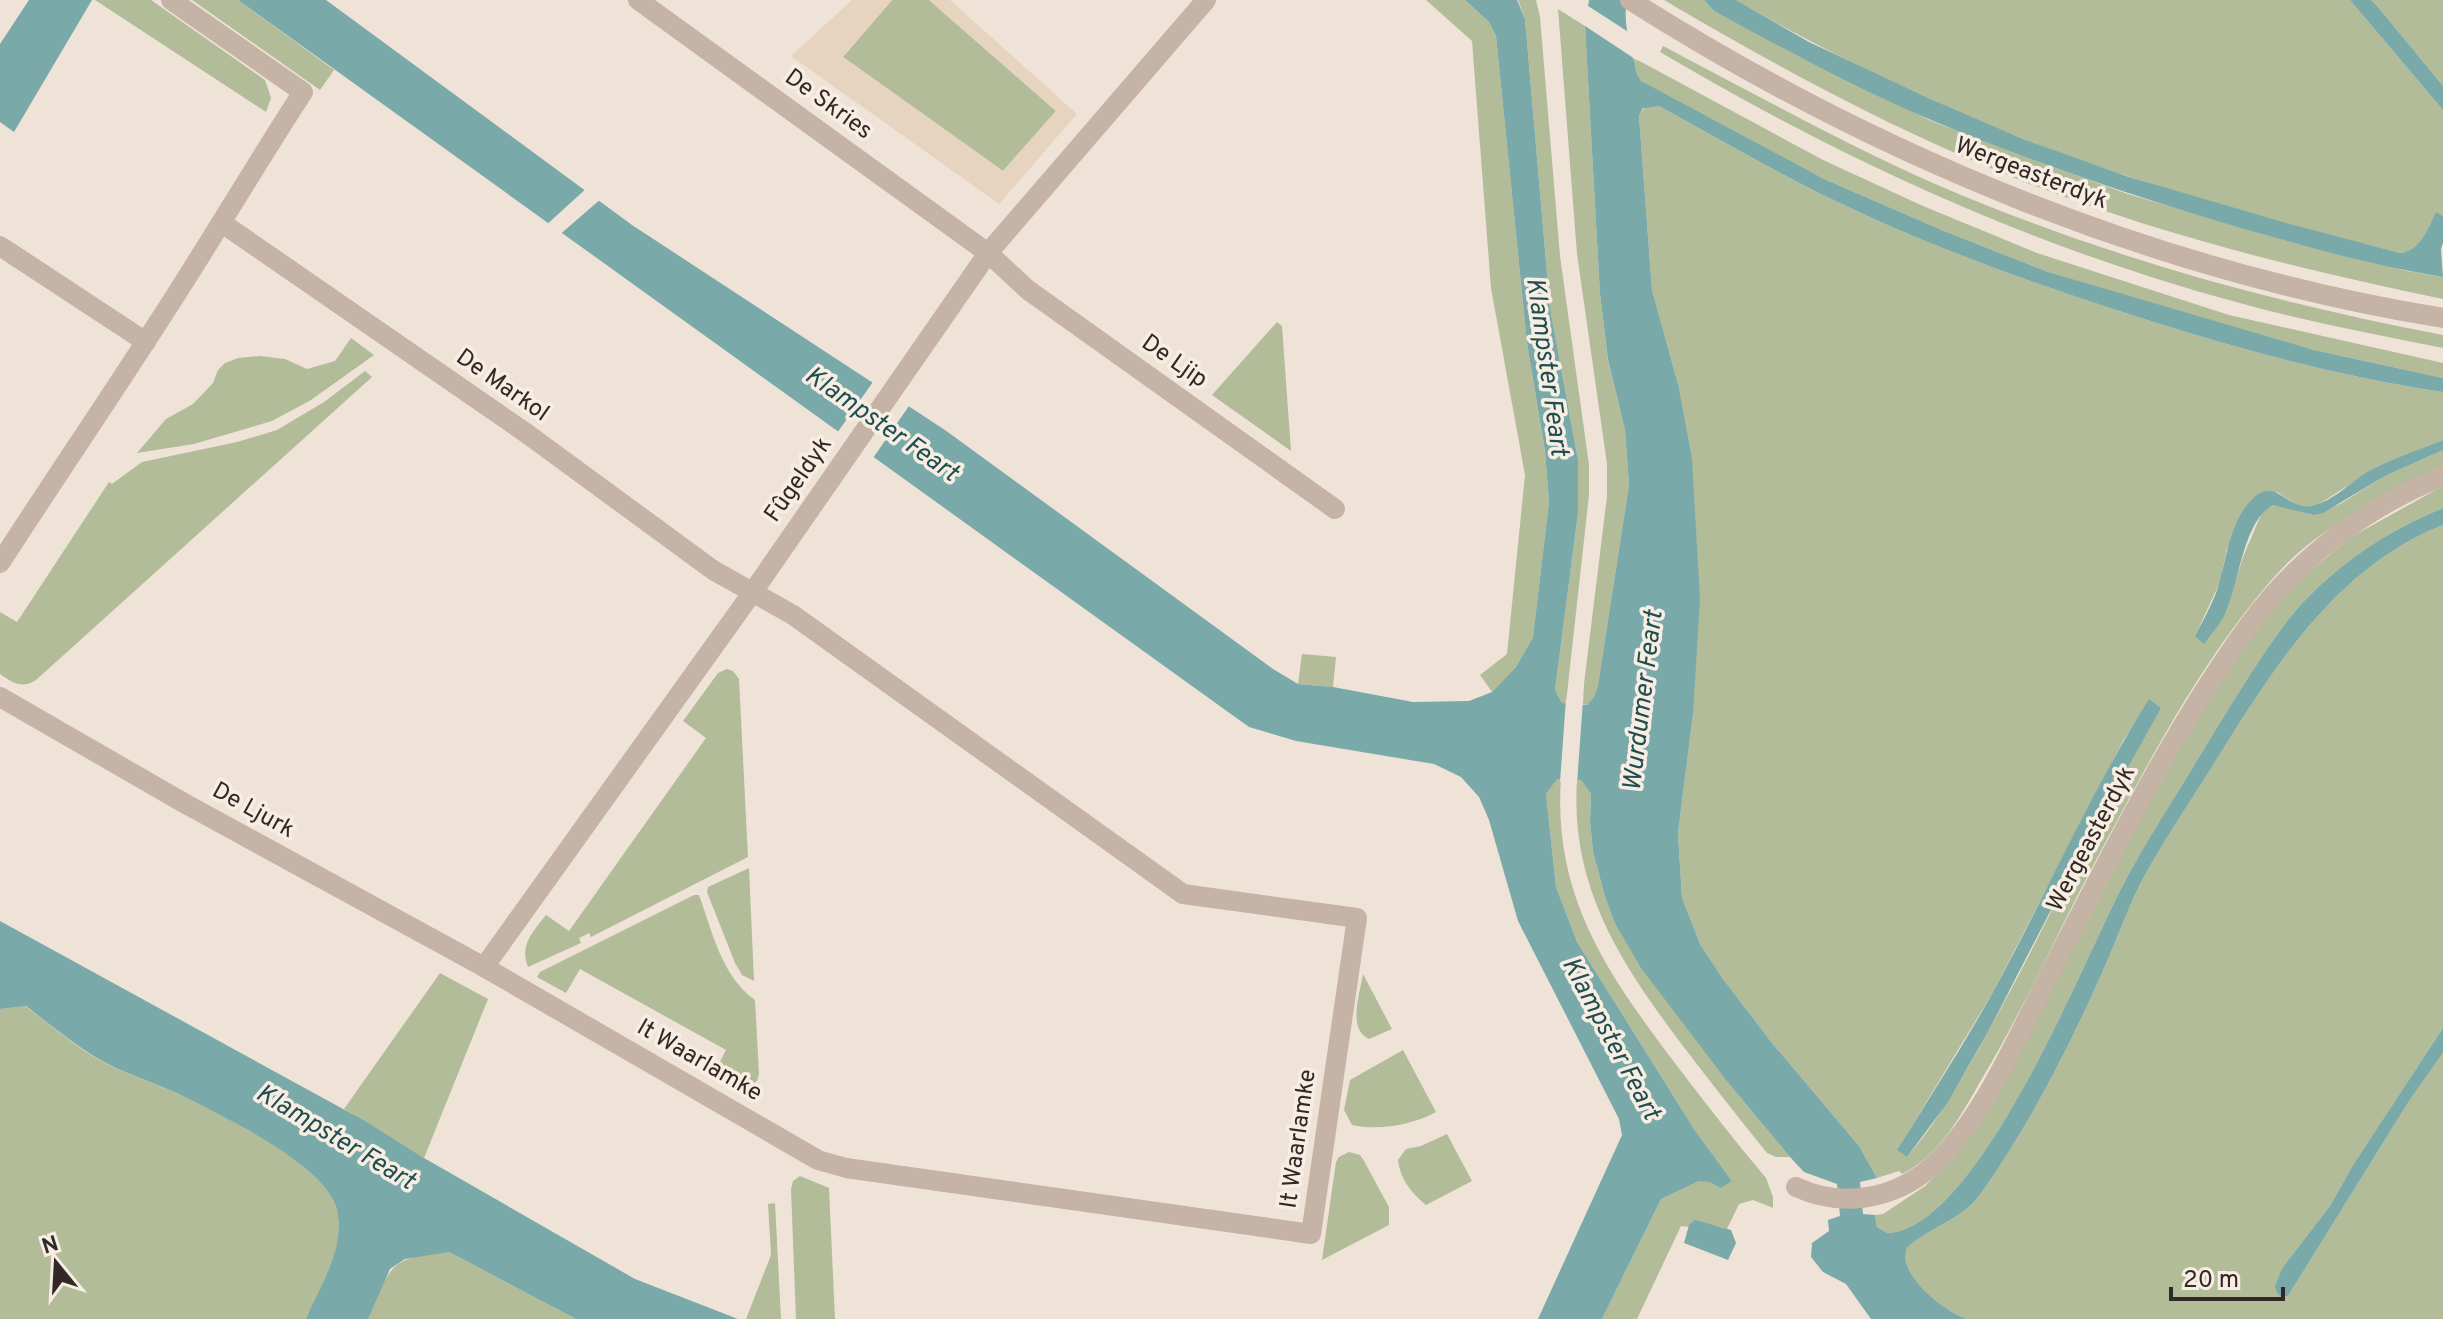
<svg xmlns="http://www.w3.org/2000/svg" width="2443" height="1319" font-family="Overpass,sans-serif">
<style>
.green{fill:#b2bc99;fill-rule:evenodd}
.plaza{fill:#e6d4c0}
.water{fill:#79a9a9}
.pier{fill:#efe3d8}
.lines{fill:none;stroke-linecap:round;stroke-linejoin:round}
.minor{stroke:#c5b3a5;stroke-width:20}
.labels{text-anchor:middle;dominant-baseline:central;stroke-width:7;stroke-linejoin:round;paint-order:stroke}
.street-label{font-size:24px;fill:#322926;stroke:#f7ede3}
.water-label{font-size:26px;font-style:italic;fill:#1f4e50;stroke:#f7ede3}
</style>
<rect width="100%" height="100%" fill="#efe3d8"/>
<g class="green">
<path d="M95,0H151L265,80L271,98L266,112Z"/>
<path d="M192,0H238L334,70L320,90Z"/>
<path d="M892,0H929L1056,111L1003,171L843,57Z"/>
<path d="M1426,0H1465L1489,22L1496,36L1527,343L1545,451L1549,502L1533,637L1516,667L1492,692L1480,675L1507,654L1525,475L1491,288L1472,41Z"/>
<path d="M1518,0H1536L1540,17L1560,256L1589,465V495L1566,703H1562L1555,690L1578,513V460L1550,308L1525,19Z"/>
<path d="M1664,0H1704L1714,11L1929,120L2028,158L2128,194L2287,241L2407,271L2443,277V299C2277,265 2110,222 1955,153C1854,108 1759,56 1664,0Z"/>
<path d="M1736,0H2350L2443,110V216L2436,212C2428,229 2421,251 2400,253C2309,230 2219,206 2130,177C1993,133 1861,72 1736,0Z"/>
<path d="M2371,0H2443V86L2378,7Z"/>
<path d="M1558,9L1585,26L1600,294L1608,361L1625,430L1629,485L1598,685L1594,697L1587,705L1583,704L1584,684L1607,496V464L1577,254Z"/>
<path d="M1663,46C1753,93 1841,142 1933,183C2097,254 2268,302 2443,335V348C2374,334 2304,321 2236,302C2032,247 1841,159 1660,52Z"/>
<path d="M1634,58L1823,160L1923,206L2037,253L2229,315L2443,363V378L2314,350L2189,315L2048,272L1944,231L1824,179L1680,104L1641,81L1634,74Z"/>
<path d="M1649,105L1659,106C1712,135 1765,166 1819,193C1912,239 2009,275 2107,307C2217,343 2328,375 2443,392V440L2370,471L2318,505L2301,507L2277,492L2227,549L2220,582L2195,636L2228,603L2243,557L2263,510L2272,505L2281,506L2312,515L2340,504L2385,476L2443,450V466C2385,497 2320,525 2276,575C2202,658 2147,765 2095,862C2057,933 2024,1008 1983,1077C1962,1113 1941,1155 1902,1174L1899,1171L1877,1178L1859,1146L1772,1043L1723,979L1700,944L1682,898L1678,833L1693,714L1678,384L1652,290L1639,116L1644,108ZM2149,700L2161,708C2101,805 2055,909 2001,1008C1973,1059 1945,1113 1907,1157L1898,1149L1993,992L2123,741Z"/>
<path d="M1277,322L1282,326L1291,451L1212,395Z"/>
<path d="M351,338L374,355L311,400L272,421L194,444L137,453L166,419L193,404L213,383L218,370L225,363L238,358L260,356L285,359L307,369L335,361Z"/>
<path d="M365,371L372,377L36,680C22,689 13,683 0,674V612L17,622L109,482L112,484L142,462L237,442L277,430L324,402Z"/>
<path d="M2443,486V508C2384,532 2328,570 2288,620C2254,665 2225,715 2196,762C2171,804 2144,844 2122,887C2084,960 1977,1231 1887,1233L1877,1227L1875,1215L1883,1214L1925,1186L1937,1174L2190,729L2256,630L2290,588L2351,537Z"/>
<path d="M2443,525V1028L2353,1165L2330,1206L2283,1267L2277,1293L2281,1297L2288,1296L2409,1101L2443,1053V1319H1967C1946,1312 1912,1285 1906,1262C1905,1258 1906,1253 1906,1249C1928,1227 1960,1221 1979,1196C2028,1128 2068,1049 2102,973C2115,944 2126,913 2140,884C2161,845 2186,808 2210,770C2270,674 2333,568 2443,525Z"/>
<path d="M1302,654L1336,657L1333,687L1298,684Z"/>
<path d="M727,669L733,671L739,679L748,857L591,937L589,933L579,938L581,943L528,967C519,945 533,932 546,915L569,931L706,738L683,721L718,673Z"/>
<path d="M1557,778H1561C1553,892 1603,967 1668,1054C1700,1096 1732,1138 1766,1178L1773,1197V1208L1753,1200L1739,1204L1727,1229C1709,1222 1698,1230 1681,1226L1637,1319H1602L1661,1199L1699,1181H1732L1694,1129L1577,942L1556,887L1546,794Z"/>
<path d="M1577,780H1581L1591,794L1590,821L1593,852L1604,893L1730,1085L1790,1157H1776L1767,1153C1737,1116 1708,1079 1680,1042C1619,961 1570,885 1577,780Z"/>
<path d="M749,868L754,981L742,975L735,963L707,892L708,887Z"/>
<path d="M694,895H699C712,931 722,977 755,1000L759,1074L757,1081C741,1094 728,1084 713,1075L726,1050L580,969L566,993L537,977L540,972Z"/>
<path d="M440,973L488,999L424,1158L344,1109Z"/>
<path d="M1363,974L1392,1029L1369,1039C1347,1029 1360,994 1363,974Z"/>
<path d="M25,1006C48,1023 70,1042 94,1057C124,1074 158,1084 189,1099C228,1118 327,1166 337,1210C345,1249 322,1285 306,1319H0V1009Z"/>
<path d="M1403,1050L1436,1112C1412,1125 1379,1131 1352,1125L1344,1110L1350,1080Z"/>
<path d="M1447,1134L1472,1181L1426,1205C1412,1194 1400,1179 1398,1160L1406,1149L1421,1146Z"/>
<path d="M1349,1152L1360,1155L1364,1161L1389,1207V1225L1322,1260L1336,1162L1339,1157Z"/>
<path d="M800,1176L829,1188L835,1319H796L791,1189L793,1181Z"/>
<path d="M775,1203L781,1319H746L771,1255L768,1204Z"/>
<path d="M449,1252L576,1319H368C390,1266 389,1257 449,1252Z"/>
</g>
<path class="plaza" d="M852,0H892L843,57L1003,171L1056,111L929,0H950L1077,114L999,204L791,56Z"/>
<g class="water">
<path d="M29,0H92L14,132L0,122V44Z"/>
<path d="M238,0H326L632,225L945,430L1273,669L1298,684L1333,687L1413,702L1469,701L1492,692L1516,667L1533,637L1549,502L1545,451L1527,343L1496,36L1489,22L1465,0H1517L1525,19L1550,308L1578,460V513L1555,690L1562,703L1587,705L1594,697L1598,685L1629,485L1625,430L1608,360L1600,294L1585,26L1589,0H1627C1623,25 1629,34 1633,57C1636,67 1634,72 1641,81L1824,179L1944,231L2048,272L2314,350L2443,378V392C2328,375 2217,343 2107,307C2009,275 1912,239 1819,193C1765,166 1712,135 1659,106L1643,108L1639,116L1652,290L1678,384L1692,459L1700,599L1693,714L1678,833L1682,898L1700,944L1723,979L1772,1043L1859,1146L1877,1178L1860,1182L1863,1214L1875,1215L1877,1227L1887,1233C1977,1231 2084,960 2122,887C2144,844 2171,804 2196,762C2225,715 2254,665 2288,620C2328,570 2384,532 2443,508V525C2333,568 2270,674 2210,770C2186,808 2161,845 2140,884C2126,913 2115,944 2102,973C2068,1049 2028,1128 1979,1196C1960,1221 1928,1227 1906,1249C1906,1253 1905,1258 1906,1262C1912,1285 1946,1312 1967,1319H1871L1846,1284L1823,1272L1811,1257L1812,1243L1829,1231L1828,1220L1840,1216L1837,1184L1804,1172L1790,1157L1730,1085L1641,968L1615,923L1604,893L1593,852L1590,821L1591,794L1581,780L1557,779L1546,794L1556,887L1577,942L1694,1129L1732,1181L1721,1188L1710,1182L1699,1181L1661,1199L1602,1319H1538L1622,1135L1619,1119L1518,921L1489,820L1479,797L1461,777L1434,764L1296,741L1249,727Z"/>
<path d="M1704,0H1736L1809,42L1930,99L2023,139L2129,177L2290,224L2400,253C2421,251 2428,228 2436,212L2443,216V243L2441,249L2443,277C2369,265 2296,244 2224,223C2125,193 2027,160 1931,120C1857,89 1785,49 1714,11Z"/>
<path d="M2350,0H2371L2378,7L2443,86V110Z"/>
<path d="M2443,440V450L2385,476L2323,513L2313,515L2273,505C2242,521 2239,588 2223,618C2218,627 2210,635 2204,644L2195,636C2204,618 2215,600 2220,580C2227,555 2230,527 2247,505C2274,471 2285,510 2311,506C2333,502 2350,482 2369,471C2392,459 2419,450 2443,440Z"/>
<path d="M2149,699L2161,708L2085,844L1989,1030L1948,1102L1907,1157L1897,1150C1930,1097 1963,1046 1993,992C2046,895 2090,793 2149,699Z"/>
<path d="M0,921L365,1121L424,1158L635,1279L738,1319H576L449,1252L405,1259L390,1269L368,1319H306C321,1284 345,1250 337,1210C327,1166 228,1119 189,1099C159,1084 124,1074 95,1057C71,1042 48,1023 26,1006L0,1009Z"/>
<path d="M2443,1028V1053L2409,1101L2288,1296L2281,1297L2277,1293L2275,1286L2283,1267L2330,1206L2353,1165Z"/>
<path d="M1695,1220L1731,1230L1736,1243L1728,1260L1684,1243L1689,1225Z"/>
</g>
<g class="pier">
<path d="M1585,4L1630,33L1638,61L1582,24Z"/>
<path d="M588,187L602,198L557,237L544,227Z"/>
<path d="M875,379L911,403L871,461L835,436Z"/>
<path d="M1566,699L1583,700L1577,784L1560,782Z"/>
</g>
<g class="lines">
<g class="minor">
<path d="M638,0L988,253L1028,290L1335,509"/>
<path d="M1630,0C1876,156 2154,271 2443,318"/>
<path d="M0,246L146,342"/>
<path d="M0,563C61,469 124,377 184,282C224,219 262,155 303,92L171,0"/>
<path d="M0,697L184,803L484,967L818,1160L846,1168L1311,1234L1357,918L1183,894L793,615L713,570L526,433L222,223"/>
<path d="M484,967L752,593L988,253L1206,0"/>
<path d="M1796,1187C1841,1208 1893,1200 1931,1167C1983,1121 2021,1029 2053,967C2113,851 2172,731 2249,625C2298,558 2366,507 2443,476"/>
</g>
</g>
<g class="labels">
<g class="street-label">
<text transform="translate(828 105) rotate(36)">De Skries</text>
<text transform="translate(2031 174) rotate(21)">Wergeasterdyk</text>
<text transform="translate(1174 362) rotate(35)">De Ljip</text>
<text transform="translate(502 386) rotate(35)">De Markol</text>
<text transform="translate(799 480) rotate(-55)">Fûgeldyk</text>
<text transform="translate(253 811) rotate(29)">De Ljurk</text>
<text transform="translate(2092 839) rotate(-62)">Wergeasterdyk</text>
<text transform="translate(699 1061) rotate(30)">It Waarlamke</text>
<text transform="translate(1299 1139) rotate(-82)">It Waarlamke</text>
</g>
<g class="water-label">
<text transform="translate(1546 367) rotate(82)">Klampster Feart</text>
<text transform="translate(881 425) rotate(35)">Klampster Feart</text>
<text transform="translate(1644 701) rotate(-83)">Wurdumer Feart</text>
<text transform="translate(1610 1039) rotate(62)">Klampster Feart</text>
<text transform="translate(335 1138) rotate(31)">Klampster Feart</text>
</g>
</g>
<g transform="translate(56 1263) rotate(342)" stroke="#f7ede3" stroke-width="6" paint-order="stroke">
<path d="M0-6L14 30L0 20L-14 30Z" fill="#322926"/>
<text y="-12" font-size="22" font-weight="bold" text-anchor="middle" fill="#322926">N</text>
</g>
<path d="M2171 1287v12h112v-12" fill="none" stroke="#322926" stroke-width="4"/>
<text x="2183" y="1287" font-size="24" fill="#322926" stroke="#f7ede3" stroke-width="6" paint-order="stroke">20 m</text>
</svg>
